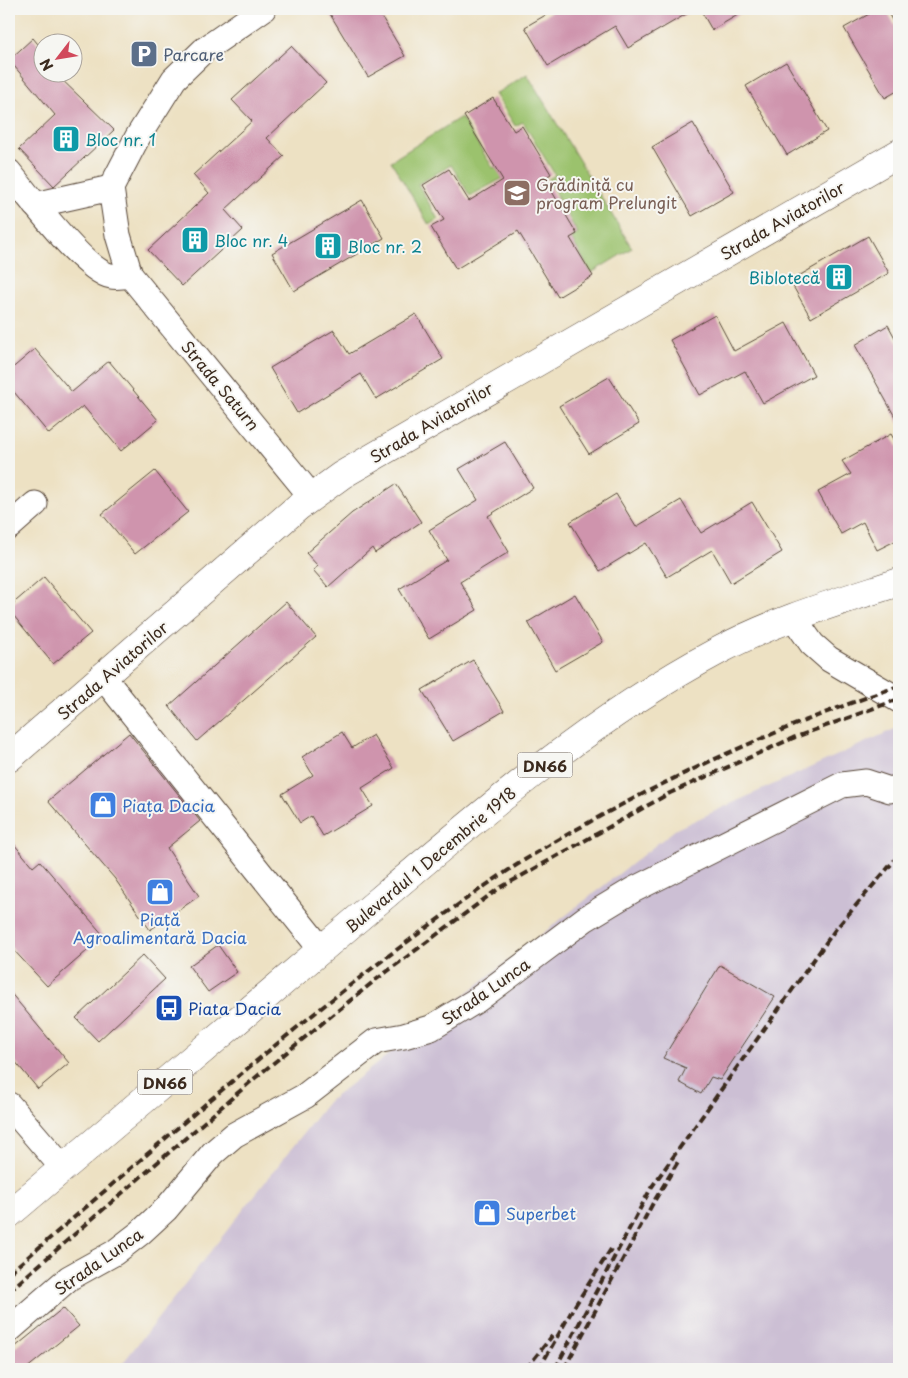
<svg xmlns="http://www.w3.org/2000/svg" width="908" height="1378" font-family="'Playpen Sans',sans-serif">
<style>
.industrial{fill:#ccbfd4}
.green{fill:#9bc26d;stroke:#6b7646}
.building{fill:#cf94ad}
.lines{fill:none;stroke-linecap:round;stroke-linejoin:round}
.minor-casing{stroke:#564537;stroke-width:27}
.tertiary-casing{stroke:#564537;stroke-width:29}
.primary-casing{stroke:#564537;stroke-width:29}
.minor{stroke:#fff;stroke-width:25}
.tertiary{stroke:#fff;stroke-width:28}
.primary{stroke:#fff;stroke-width:28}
.rail{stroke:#3b2a1e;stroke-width:4;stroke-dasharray:8 4;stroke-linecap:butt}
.labels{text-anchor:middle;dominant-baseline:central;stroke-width:4;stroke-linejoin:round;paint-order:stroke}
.shield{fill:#f6f6f2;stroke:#73675e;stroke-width:1}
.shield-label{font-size:15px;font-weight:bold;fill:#3b2a1e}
.service-label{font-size:16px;fill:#4e5e75;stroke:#f6f6f2;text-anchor:start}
.culture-label{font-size:16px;fill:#0d838f;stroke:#f6f6f2;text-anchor:start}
.education-label{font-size:16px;fill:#785e54;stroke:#f6f6f2;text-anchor:start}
.street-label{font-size:16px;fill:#3b2a1e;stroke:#f6f6f2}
.shop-label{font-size:16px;fill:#366cbe;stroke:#f6f6f2;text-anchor:start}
.transit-label{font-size:16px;fill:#164399;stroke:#f6f6f2;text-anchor:start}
</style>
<rect width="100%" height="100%" fill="#f6f6f2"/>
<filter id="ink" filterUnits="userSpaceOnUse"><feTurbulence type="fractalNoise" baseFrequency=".02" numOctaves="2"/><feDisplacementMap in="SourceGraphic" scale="10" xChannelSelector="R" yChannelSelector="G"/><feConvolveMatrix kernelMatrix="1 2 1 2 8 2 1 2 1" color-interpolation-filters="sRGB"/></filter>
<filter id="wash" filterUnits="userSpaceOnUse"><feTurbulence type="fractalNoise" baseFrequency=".0096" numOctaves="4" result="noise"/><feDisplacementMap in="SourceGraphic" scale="20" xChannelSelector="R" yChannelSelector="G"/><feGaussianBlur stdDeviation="1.12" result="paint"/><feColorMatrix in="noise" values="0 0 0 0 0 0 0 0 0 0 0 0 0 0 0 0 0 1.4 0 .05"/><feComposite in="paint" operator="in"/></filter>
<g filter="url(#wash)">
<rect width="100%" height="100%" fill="#ede1c3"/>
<path class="industrial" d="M899,727V1369H118L328,1102L676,829Z"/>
<g class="green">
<path d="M527,74L632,248L591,273L571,238L578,234L548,179L555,175L523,122L515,126L495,94Z"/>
<path d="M461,117L493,168L500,164L507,176L470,196L451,165L418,184L438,219L429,225L391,161Z"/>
</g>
<g id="blocks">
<g class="building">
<path d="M327,9H377L405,56L368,77Z"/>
<path d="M556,9H695L628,48L615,26L548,66L525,27Z"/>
<path d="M700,9H748L712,30Z"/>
<path d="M878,9H886L899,33V90L885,98L844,28Z"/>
<path d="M33,38L42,49V72H54L114,130L54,186L19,149L55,115L9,60Z"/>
<path d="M291,46L326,83L267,138L284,156L225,210L243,230L182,286L148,250L209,193L193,175L252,121L232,100Z"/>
<path d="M786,62L827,131L787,155L746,86Z"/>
<path d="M493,98L514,131L522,126L551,174L544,178L577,234L570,238L593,276L558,297L518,231L456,269L431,227L444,220L423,185L449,169L469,201L503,180L464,116Z"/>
<path d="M693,123L734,192L692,216L652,147Z"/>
<path d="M362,200L384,238L294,291L272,253Z"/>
<path d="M868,236L889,273L811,318L790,281Z"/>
<path d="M416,314L443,359L376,399L361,374L297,413L270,368L334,330L349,354Z"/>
<path d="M715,315L734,351L786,323L814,375L763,403L745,371L700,395L670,340Z"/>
<path d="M888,325L899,345V424L855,345Z"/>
<path d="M35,349L72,392L109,361L158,420L121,451L83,406L49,434L9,386V371Z"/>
<path d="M609,377L639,424L589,454L559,406Z"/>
<path d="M891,434L899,448V539L877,550L863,522L841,534L818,492L851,474L842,461Z"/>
<path d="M505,442L533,488L488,516L509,552L460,582L477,610L429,639L399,589L447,560L429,530L478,500L459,469Z"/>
<path d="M155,471L188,512L135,554L102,514Z"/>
<path d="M396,484L421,522L375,553L372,548L328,587L313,570L318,566L306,553L352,513Z"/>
<path d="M616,494L636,527L681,500L701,533L752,502L782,552L731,583L712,550L667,577L646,543L600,571L570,522Z"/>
<path d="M44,577L91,633L53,664L9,610V607Z"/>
<path d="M575,594L603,642L555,670L528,622Z"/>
<path d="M286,602L316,637L197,741L169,706Z"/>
<path d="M473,660L504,711L453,741L422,690Z"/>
<path d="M342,732L352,748L373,735L394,768L362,788L373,806L323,836L311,816L300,823L282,794L313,775L302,757Z"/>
<path d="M129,733L200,821L167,848L199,896L150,930L115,879L48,801Z"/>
<path d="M9,838L33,867L40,861L104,936L47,986L9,945Z"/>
<path d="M218,945L237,972L208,992L189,966Z"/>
<path d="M143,955L165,979L98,1041L76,1018Z"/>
<path d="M720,965L775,997L720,1080L711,1077L701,1094L679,1082L686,1068L663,1058Z"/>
<path d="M9,991L69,1063L38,1089L9,1054Z"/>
<path d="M63,1308L79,1326L26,1369H9V1352Z"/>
</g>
</g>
</g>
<g filter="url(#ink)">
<use href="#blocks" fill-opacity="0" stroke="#564537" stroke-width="1"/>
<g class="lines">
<defs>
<g id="minor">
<path d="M263,9L204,50L174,79L137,138L111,188L118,235L130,275L311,496"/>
<path d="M9,172C27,194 85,272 111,276C116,277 124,276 130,275"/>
<path d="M35,205L111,188"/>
<path d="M9,527L35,504"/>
<path d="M793,617L812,644L829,659L899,700"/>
<path d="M103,677L321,949"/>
<path d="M9,1105L63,1168"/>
<path d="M9,1330L69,1278L114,1253L140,1233L166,1209L213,1153L234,1135L305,1096L376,1041L404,1036L431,1028L477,1000L585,919L633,890L842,785L866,782L890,790L899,787"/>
</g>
<path id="tertiary" d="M9,758L298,507L342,475L899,153"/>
<path id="primary" d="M9,1214C124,1116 240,1019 355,921C470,823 585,722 718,651C775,620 838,602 899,582"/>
</defs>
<use href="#minor" class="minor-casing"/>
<use href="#tertiary" class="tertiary-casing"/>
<use href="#primary" class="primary-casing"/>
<use href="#minor" class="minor"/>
<use href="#tertiary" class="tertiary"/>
<use href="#primary" class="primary"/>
<g class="rail">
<path d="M9,1273C138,1164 263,1049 399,948C445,914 492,879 541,850C655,782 774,729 899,686"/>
<path d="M9,1291L255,1078L373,982L498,889L670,793L793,738L899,699"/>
<path d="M526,1369L552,1336"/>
<path d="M539,1369L574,1307L611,1249"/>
<path d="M555,1369L651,1188L835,930L899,855"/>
<path d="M564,1369L653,1203L679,1160"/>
</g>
</g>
</g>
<defs>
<symbol id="parking-square" viewBox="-11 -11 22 22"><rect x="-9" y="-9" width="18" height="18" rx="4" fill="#5c6f8a" stroke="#f6f6f2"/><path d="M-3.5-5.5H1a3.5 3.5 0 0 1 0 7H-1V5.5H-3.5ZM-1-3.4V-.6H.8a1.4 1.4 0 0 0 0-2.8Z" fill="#fff"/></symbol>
<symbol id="building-square" viewBox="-11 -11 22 22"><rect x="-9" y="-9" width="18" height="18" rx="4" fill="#0f9aa8" stroke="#f6f6f2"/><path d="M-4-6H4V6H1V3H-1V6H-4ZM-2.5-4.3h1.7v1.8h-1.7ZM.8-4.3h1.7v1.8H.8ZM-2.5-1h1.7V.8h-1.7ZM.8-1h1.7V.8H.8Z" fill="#fff"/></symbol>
<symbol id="school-square" viewBox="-11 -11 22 22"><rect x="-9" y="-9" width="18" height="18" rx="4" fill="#8d6e63" stroke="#f6f6f2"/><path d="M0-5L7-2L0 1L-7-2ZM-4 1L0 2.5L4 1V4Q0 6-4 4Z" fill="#fff"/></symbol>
<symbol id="shop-square" viewBox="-11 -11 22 22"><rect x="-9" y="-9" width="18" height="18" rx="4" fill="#3f7fe0" stroke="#f6f6f2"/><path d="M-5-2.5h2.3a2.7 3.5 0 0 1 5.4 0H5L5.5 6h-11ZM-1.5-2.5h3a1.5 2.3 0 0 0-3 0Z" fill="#fff"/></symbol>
<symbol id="bus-square" viewBox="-11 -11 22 22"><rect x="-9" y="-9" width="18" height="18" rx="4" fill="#1a4fb4" stroke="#f6f6f2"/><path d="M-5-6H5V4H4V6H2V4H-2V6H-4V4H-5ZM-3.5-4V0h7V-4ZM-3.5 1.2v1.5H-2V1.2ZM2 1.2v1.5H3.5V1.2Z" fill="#fff"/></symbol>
</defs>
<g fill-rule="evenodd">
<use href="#parking-square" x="128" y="38" width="32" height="32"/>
<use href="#building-square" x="50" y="123" width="32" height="32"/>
<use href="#school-square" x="501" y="177" width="32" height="32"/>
<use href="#building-square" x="179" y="224" width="32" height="32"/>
<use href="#building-square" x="312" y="230" width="32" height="32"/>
<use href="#building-square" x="823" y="261" width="32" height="32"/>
<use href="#shop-square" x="87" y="789" width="32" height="32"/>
<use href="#shop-square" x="144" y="876" width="32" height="32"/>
<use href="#bus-square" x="153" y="992" width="32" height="32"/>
<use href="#shop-square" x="471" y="1197" width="32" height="32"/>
</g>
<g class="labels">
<g class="shield">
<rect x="517.5" y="752.5" width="55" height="25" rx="4"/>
<rect x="137.5" y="1069.5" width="55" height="25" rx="4"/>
</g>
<g class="shield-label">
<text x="545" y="765">DN66</text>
<text x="165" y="1082">DN66</text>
</g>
<g class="service-label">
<text x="163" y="54">Parcare</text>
</g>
<g class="culture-label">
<text x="85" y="139">Bloc nr. 1</text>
<text x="214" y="240">Bloc nr. 4</text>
<text x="347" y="246">Bloc nr. 2</text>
<text x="820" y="277" text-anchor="end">Biblotecă</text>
</g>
<g class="education-label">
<text x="536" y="184">Grădiniță cu<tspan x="536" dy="18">program Prelungit</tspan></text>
</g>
<g class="street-label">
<text transform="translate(782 220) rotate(-30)">Strada Aviatorilor</text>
<text transform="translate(221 385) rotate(50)">Strada Saturn</text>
<text transform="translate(431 422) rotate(-31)">Strada Aviatorilor</text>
<text transform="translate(112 670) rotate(-41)">Strada Aviatorilor</text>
<text transform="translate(430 859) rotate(-40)">Bulevardul 1 Decembrie 1918</text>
<text transform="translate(485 991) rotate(-35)">Strada Lunca</text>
<text transform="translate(98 1261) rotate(-35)">Strada Lunca</text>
</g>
<g class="shop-label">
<text x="122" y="805">Piața Dacia</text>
<text x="160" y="919" text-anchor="middle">Piață<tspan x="160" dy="18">Agroalimentară Dacia</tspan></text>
<text x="506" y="1213">Superbet</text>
</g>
<g class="transit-label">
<text x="188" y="1008">Piata Dacia</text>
</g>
</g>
<rect width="908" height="1378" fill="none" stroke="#f6f6f2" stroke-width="30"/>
<g transform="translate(58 58) rotate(239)"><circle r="24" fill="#f6f6f2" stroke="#aba49d"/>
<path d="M0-4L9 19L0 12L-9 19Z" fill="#d1495b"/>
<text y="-8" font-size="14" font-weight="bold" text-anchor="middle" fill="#3b2a1e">N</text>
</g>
</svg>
